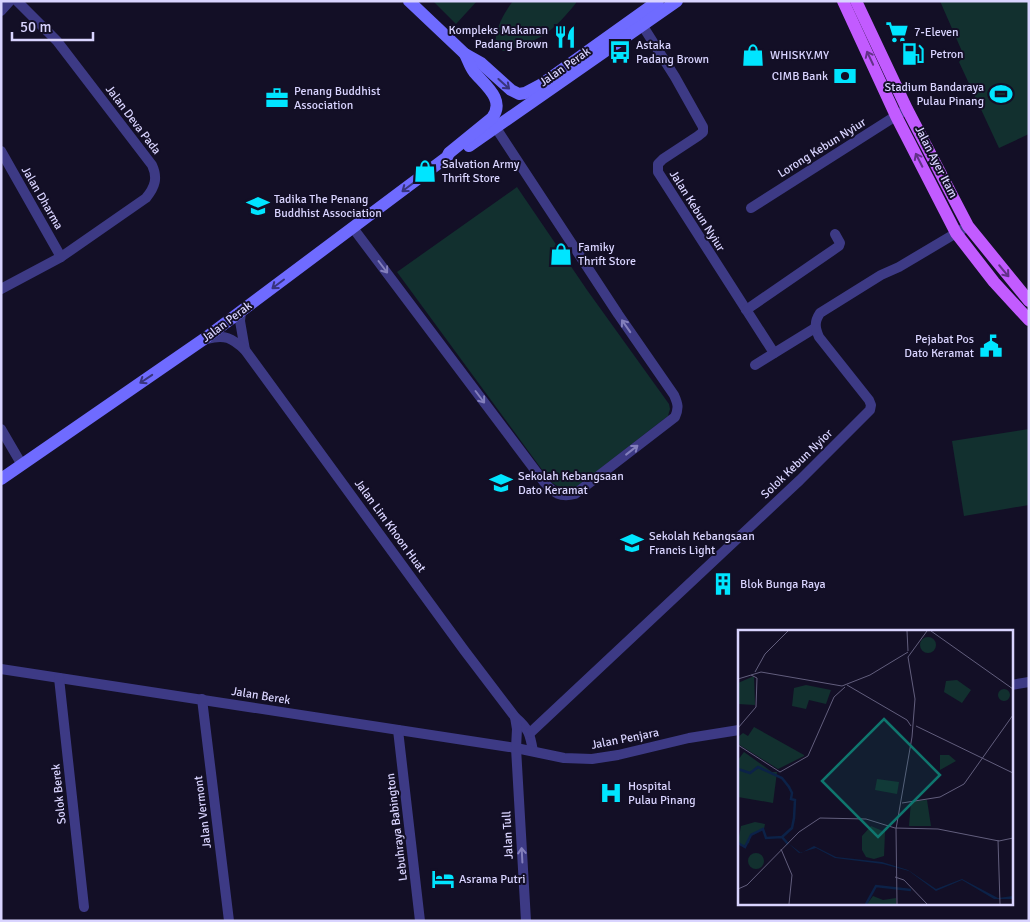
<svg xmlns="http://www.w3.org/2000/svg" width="1030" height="922" font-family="Signika,sans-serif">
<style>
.green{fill:#12302f}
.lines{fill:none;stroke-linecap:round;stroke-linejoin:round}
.minor{stroke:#3d3a85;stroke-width:10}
.secondary{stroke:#6f6bff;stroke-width:12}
.primary{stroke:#c25bff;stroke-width:12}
.oneway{stroke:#623188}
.oneway2{stroke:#38347d}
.oneway3{stroke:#837fbc}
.labels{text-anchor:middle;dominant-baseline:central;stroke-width:4;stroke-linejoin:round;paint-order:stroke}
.poi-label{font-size:12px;fill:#d9d4ff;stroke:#130f26;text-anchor:start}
.street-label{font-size:12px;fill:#d9d4ff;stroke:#130f26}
.inset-river{fill:none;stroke:#0c2248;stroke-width:2.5}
.inset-road{fill:none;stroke:#625e7d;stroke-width:1}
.view{fill:#0f766e;fill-opacity:0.15;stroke:#0f766e;stroke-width:2.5}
.inset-edge{fill:none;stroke:#d9d4ff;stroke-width:2.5}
</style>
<rect width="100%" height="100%" fill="#130f26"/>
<g class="green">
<path d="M433,1H477L456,24Z"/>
<path d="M513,1H576V3C552,33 540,41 503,51C501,49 497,45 496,42C494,30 506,10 513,1Z"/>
<path d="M940,1H1029V134L999,148L959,62L964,56Z"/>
<path d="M517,187L587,290L669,404L670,409L668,416L575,488C564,490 560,488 551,482L397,272Z"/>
<path d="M1029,429V505L964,516L952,441Z"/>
</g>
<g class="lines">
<g class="minor">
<path d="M1,11L10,1"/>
<path d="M639,20L675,77L703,127V132L698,136L663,159L658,164V172L774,353"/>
<path d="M1,151L61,257"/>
<path d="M751,208L902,112"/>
<path d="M353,228L544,482C554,493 560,498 575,494L675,417C679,408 678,404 674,395L618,314L496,128"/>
<path d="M1,289L61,257L146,198C155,187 158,178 152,165L57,41L17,1"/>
<path d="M746,310L839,246L840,243L835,234"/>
<path d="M241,312L240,321L245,350"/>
<path d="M207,339C225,334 232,338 245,350L464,650L515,717C529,729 530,734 533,751"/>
<path d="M755,365L815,328"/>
<path d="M1,429L22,465"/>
<path d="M1,669L516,748L564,758L592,759L618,755L689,738L739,730"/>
<path d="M59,678L84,907"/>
<path d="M1011,685L1029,682"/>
<path d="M202,699L229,921"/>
<path d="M515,717L517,729L516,748L526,921"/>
<path d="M398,730L420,921"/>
<path d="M530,733L800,480L870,410L871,405L869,400L819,337C815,328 814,322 820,313L881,275L899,267L968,226"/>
</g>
<g class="secondary">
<path d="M409,1L465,54L481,63L511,90L519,94L525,93L542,84L658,1"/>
<path d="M469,146L677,1"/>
<path d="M1,479L204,339L447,157L449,153L492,118C506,100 485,85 474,72C470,67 468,60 465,54"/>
</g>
<g class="primary">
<path d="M843,1L896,116L956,233L994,282L1029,320"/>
<path d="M856,1L907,109L968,226L1029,301"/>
</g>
</g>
<defs><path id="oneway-shaft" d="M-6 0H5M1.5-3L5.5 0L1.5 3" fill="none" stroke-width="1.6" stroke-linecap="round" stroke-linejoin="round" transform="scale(1.25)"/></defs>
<g class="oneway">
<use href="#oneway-shaft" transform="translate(870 58) rotate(-115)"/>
<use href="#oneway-shaft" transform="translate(919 160) rotate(-117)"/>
<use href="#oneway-shaft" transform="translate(1004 271) rotate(50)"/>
</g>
<g class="oneway2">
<use href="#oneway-shaft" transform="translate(504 84) rotate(42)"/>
<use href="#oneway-shaft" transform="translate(408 187) rotate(143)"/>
<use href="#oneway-shaft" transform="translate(278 284) rotate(143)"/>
<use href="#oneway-shaft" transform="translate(146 379) rotate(146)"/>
</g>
<g class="oneway3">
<use href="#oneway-shaft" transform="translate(383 267) rotate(53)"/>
<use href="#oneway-shaft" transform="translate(626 326) rotate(-125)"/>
<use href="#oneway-shaft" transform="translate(480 397) rotate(53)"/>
<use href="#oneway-shaft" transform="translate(632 450) rotate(-38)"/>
<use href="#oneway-shaft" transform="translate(522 855) rotate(-93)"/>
</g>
<defs>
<symbol id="supermarket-bare" viewBox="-9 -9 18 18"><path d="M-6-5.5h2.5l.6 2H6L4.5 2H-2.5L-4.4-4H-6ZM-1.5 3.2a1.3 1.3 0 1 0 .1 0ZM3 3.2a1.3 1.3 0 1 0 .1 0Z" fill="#00e5ff" stroke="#130f26" stroke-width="2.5" paint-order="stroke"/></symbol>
<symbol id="restaurant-bare" viewBox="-9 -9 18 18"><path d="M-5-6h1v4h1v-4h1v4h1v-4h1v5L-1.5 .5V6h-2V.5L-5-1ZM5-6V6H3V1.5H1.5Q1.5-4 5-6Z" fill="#00e5ff" stroke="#130f26" stroke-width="2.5" paint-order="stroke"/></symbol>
<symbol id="bus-bare" viewBox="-9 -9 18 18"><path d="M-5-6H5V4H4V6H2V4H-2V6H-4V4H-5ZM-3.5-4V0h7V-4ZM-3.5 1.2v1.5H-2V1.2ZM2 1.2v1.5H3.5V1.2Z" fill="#00e5ff" stroke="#130f26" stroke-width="2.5" paint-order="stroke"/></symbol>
<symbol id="fuel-bare" viewBox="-9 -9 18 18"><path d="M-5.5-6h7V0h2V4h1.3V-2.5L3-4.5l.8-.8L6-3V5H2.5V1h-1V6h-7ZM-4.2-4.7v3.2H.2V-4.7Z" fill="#00e5ff" stroke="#130f26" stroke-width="2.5" paint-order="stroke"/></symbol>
<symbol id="shop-bare" viewBox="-9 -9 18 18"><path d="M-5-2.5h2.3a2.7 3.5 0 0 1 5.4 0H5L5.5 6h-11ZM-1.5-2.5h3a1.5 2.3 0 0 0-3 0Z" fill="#00e5ff" stroke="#130f26" stroke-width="2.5" paint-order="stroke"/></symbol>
<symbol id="bank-bare" viewBox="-9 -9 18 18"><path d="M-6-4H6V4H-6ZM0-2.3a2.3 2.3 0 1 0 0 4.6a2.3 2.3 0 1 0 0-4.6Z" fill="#00e5ff" stroke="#130f26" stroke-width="2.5" paint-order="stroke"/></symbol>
<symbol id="stadium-bare" viewBox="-9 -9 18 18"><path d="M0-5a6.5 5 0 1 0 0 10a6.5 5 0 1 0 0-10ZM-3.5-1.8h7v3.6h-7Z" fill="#00e5ff" stroke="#130f26" stroke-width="2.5" paint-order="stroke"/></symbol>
<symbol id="office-bare" viewBox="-9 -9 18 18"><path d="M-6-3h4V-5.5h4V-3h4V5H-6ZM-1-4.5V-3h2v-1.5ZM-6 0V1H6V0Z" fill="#00e5ff" stroke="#130f26" stroke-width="2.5" paint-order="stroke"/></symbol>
<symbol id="school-bare" viewBox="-9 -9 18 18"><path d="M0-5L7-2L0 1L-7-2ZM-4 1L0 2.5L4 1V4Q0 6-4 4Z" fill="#00e5ff" stroke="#130f26" stroke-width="2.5" paint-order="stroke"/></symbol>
<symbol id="civic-bare" viewBox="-9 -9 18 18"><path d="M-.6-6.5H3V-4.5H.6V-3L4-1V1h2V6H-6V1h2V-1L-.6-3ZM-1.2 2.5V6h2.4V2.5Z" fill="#00e5ff" stroke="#130f26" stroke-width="2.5" paint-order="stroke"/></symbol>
<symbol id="building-bare" viewBox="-9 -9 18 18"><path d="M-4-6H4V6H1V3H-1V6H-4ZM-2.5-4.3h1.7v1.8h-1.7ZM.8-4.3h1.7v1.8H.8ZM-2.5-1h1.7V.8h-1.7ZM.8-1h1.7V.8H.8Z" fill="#00e5ff" stroke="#130f26" stroke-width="2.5" paint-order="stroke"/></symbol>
<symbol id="hospital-bare" viewBox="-9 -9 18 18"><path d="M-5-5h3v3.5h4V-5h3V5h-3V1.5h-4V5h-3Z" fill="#00e5ff" stroke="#130f26" stroke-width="2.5" paint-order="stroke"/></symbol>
<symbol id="hotel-bare" viewBox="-9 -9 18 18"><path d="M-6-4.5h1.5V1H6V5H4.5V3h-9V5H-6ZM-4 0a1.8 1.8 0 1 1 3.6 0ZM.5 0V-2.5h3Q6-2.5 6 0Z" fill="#00e5ff" stroke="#130f26" stroke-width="2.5" paint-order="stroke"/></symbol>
</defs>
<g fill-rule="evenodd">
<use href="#supermarket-bare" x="881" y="16" width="32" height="32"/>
<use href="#restaurant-bare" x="549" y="21" width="32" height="32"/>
<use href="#bus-bare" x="604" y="36" width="32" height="32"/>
<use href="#fuel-bare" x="897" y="38" width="32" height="32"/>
<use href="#shop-bare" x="737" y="39" width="32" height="32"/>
<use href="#bank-bare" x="829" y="60" width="32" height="32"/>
<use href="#stadium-bare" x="985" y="78" width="32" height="32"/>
<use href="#office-bare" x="261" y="82" width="32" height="32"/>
<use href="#shop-bare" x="409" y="155" width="32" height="32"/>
<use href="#school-bare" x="242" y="190" width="32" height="32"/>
<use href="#shop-bare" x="545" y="238" width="32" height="32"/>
<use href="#civic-bare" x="975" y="330" width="32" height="32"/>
<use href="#school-bare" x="485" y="467" width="32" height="32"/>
<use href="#school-bare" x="616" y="527" width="32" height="32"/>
<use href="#building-bare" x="707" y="568" width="32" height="32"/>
<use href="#hospital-bare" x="595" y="777" width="32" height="32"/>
<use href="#hotel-bare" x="427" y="863" width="32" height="32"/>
</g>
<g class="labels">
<g class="poi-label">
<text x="548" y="30" text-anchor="end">Kompleks Makanan<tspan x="548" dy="14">Padang Brown</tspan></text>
<text x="914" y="32">7-Eleven</text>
<text x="636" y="45">Astaka<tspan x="636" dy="14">Padang Brown</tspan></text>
<text x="930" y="54">Petron</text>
<text x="770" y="55">WHISKY.MY</text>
<text x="828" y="76" text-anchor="end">CIMB Bank</text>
<text x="984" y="87" text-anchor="end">Stadium Bandaraya<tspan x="984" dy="14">Pulau Pinang</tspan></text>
<text x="294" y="91">Penang Buddhist<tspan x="294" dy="14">Association</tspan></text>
<text x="442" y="164">Salvation Army<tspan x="442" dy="14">Thrift Store</tspan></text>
<text x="274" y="199">Tadika The Penang<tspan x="274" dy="14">Buddhist Association</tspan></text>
<text x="578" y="247">Famiky<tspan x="578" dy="14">Thrift Store</tspan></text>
<text x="974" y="339" text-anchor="end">Pejabat Pos<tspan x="974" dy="14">Dato Keramat</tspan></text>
<text x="518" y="476">Sekolah Kebangsaan<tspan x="518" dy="14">Dato Keramat</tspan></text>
<text x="649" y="536">Sekolah Kebangsaan<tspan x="649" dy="14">Francis Light</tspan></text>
<text x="740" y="584">Blok Bunga Raya</text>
<text x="628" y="786">Hospital<tspan x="628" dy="14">Pulau Pinang</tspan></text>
<text x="459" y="879">Asrama Putri</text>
</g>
<g class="street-label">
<text transform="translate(565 67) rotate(-35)">Jalan Perak</text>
<text transform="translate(133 120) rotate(53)">Jalan Deva Pada</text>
<text transform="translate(822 148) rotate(-32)">Lorong Kebun Nyiur</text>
<text transform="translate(936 162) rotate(63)">Jalan Ayer Itam</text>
<text transform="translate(42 198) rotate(60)">Jalan Dharma</text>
<text transform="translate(697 211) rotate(58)">Jalan Kebun Nyiur</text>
<text transform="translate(227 322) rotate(-37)">Jalan Perak</text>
<text transform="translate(797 464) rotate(-44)">Solok Kebun Nyior</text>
<text transform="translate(390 526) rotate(54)">Jalan Lim Khoon Huat</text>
<text transform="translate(261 696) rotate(9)">Jalan Berek</text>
<text transform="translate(625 739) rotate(-11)">Jalan Penjara</text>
<text transform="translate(59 794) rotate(-96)">Solok Berek</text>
<text transform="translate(203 812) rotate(-97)">Jalan Vermont</text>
<text transform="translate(397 827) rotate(-97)">Lebuhraya Babington</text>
<text transform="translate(508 835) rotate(-93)">Jalan Tull</text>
</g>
</g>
<g transform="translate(738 630)">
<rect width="275" height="275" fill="#130f26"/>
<path d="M182 15a8 8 0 1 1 16 0a8 8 0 1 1-16 0ZM16,46L17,75L0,74V53ZM219,50L233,60L224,73L206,62L208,51ZM68,55L93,60L88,74L71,70L68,79L54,76L56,58ZM260 65a6 6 0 1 1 12 0a6 6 0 1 1-12 0ZM16,97L66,125V126L40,139L0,114V107L5,103L10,106ZM6,122L34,142H39L35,173L0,167V130ZM202,125H211L218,131L202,140ZM139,149L161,152L159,164L137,160ZM189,170L193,196H171L173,171ZM17,192L27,194L26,199L13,204L11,213L5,216L0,212L3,196ZM133,196L147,202L146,226L136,229L128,227L124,220V206ZM10 231a8 8 0 1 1 16 0a8 8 0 1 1-16 0ZM135,266L145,270L158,268V274H129Z" fill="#12302f"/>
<path d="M50,213L63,223L76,216L98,227L144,232L170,240L198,259L224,249L260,268L275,266V269H256L224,250L198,261L171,241L145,234L97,228L78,218L61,223Z" fill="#0c2248"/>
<path class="inset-river" d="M0,139L12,143L20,137L44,148L51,157L54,163L53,169L57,170L56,188L54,198L44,207M0,213L7,217L13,205L25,199L28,208L44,207L50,214M128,274L138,256L173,260"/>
<path class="inset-road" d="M169,1L170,21M193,1L275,59M17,42L27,24L50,1M0,49L23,42L104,56L132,45L170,22M109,55L169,90L173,96M178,96L275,143M0,98L18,77L19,48L13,45M0,115L42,142L70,126L96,67L107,57M164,173L202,167L226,154L275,85M260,210L262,274M43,219L54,245L51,274M157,247L166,250L189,274M0,259L9,255L61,202L82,188L128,189L157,198L200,199L261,211L275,208M159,274L158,199L174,107L177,69L170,27L189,1"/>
<path class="view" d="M146,89L202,145L140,207L84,151Z"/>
<rect width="275" height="275" class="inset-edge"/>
</g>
<rect width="1030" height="922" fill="none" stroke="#d9d4ff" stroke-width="5"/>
<path d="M12 32v8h81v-8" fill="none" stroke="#d9d4ff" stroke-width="2.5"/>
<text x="20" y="32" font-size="15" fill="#d9d4ff" stroke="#130f26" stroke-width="4" paint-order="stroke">50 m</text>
</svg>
